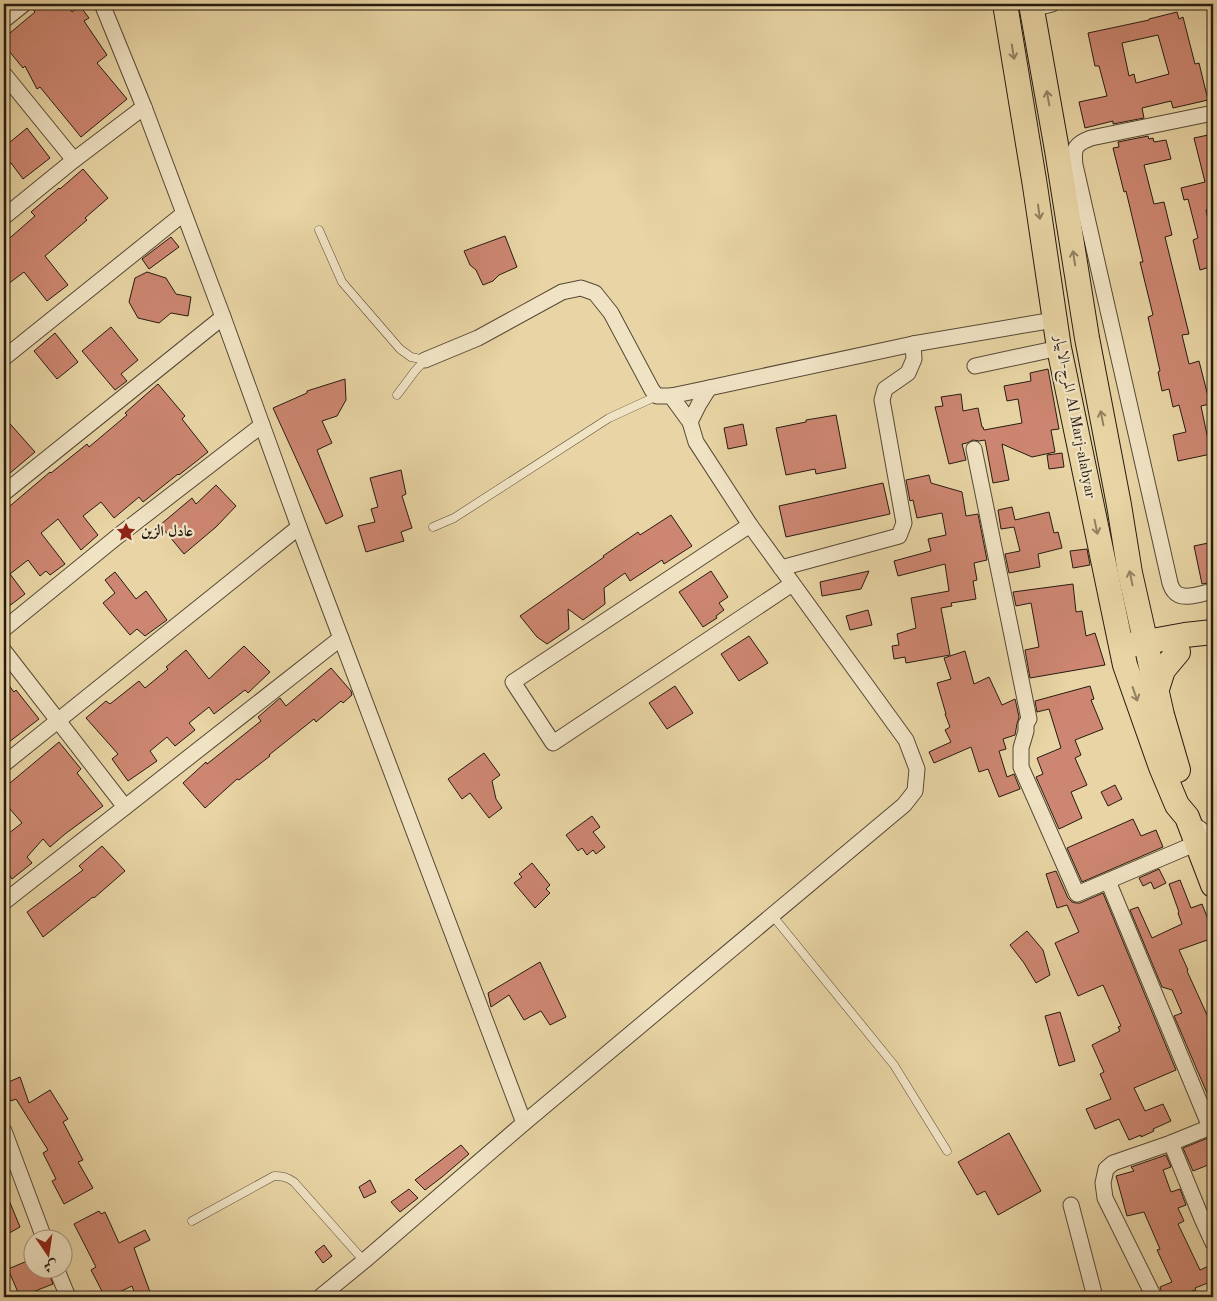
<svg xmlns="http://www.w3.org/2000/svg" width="1217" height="1301" font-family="'Old Standard TT',Amiri,serif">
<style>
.building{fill:#cd8671;stroke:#261b11;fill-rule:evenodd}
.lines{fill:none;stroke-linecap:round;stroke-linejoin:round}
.service-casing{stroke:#564936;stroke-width:9}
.minor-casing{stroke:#564936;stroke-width:17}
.primary-casing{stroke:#261b11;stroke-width:26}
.service{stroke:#f0e3c4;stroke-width:8}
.minor{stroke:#f0e3c4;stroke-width:15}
.primary{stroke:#e8d4a4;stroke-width:24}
.oneway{stroke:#918162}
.labels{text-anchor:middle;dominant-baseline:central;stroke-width:4.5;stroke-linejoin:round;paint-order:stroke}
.street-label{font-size:15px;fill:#261b11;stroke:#f0e3c4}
.poi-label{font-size:15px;font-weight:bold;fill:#261b11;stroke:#f0e3c4;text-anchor:start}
</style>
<rect width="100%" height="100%" fill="#e8d4a4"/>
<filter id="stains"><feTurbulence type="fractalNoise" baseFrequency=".004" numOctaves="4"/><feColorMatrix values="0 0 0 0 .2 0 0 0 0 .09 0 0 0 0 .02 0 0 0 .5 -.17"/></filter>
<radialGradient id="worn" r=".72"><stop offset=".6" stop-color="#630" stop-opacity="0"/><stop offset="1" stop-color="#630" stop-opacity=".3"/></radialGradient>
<g class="building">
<path d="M33,4H66L72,12L80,6L89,18L84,21L107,55L97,63L127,99L81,137L40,87L37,89L25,66L23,68L4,45V38L35,12L32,8Z"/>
<path d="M1177,12L1179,19L1183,17L1195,64L1199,63L1208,100L1173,108L1171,101L1142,108L1144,118L1113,124V121L1085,128L1079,102L1107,96L1099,66H1095L1088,33L1149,20V19ZM1158,35L1169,74L1136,83L1134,74L1129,76L1122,43Z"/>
<path d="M27,128L50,158L23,179L11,163L4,169V147Z"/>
<path d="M1213,134V208L1206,210L1213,241V266L1200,270L1193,240L1198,238L1188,199L1184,200L1181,188L1205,182L1194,138Z"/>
<path d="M1148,136L1149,139L1153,138L1154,142L1166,140L1171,159L1144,165L1154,204L1164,202L1172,235L1165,237L1189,334L1182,335L1189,364L1199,361L1210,404L1201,406L1211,454L1178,461L1173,435L1186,432L1179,405L1173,407L1169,389L1162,391L1158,372L1160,371L1148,317L1153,315L1140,262H1143L1126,191L1124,192L1113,148L1119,147L1118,142Z"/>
<path d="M83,169L108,198L85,218L87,220L45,256L68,285L47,301L24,272L4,287V243L35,216L31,212L59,188L60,189Z"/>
<path d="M505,236L517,267L499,275L493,281L483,285L476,270L470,265L464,251Z"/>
<path d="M171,237L179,247L149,269L142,259Z"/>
<path d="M147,272L166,278L176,294L191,297L188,316L171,313L159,323L138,318L129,302L135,278Z"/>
<path d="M111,327L138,360L121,374L127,381L115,390L82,351Z"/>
<path d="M55,333L78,362L57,379L34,351Z"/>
<path d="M1048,369L1059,429L1051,430L1055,452L1032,457L1002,444L1009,480L993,483L985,440L979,441L973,440L967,443L962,444L966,460L949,464L935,407L943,406L941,397L961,394L963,411L978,408L982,427H983L984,430L1022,423L1018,399L1007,401L1004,386L1031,381L1030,373Z"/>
<path d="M345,379L346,400L337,416L322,421L332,443L317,450L343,516L326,524L273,408L307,393V391Z"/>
<path d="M158,384L185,416L182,419L208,452L179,475L178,474L143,502L139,497L114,518L101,502L83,516L98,535L81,550L58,519L41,533L65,564L50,575L46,571L40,576L28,560L10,574L25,594L4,610V511L50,472L51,473L87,444L89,447L127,415L125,413Z"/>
<path d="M836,415L846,468L816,474L815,469L786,475L776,428L806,422V420Z"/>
<path d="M4,417L35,452L9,474L4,468Z"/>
<path d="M743,424L747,445L728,449L724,428Z"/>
<path d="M1062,453L1064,467L1049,469L1047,455Z"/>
<path d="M401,470L406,494L402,496L412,528L401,532L404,541L366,552L358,526L375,522L371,509L378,507L370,478Z"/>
<path d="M929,475L931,483L962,492L966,516L978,514L987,560L974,563L977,580L973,581L976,599L951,603L952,606L941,608L950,655L906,663L905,657L894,659L892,646L899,645L897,634L916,628L911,598L949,591L945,564L898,576L894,561L931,551L928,539L946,535L942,513L917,518L913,500L910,501L906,480Z"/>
<path d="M883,483L890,514L786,537L779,506Z"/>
<path d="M216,485L236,506L216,527L184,554L160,525L192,498L196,504Z"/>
<path d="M1012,507L1015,520L1049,512L1054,533L1058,532L1062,548L1038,554L1040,567L1009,573L1005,554L1020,551L1014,527L1001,529L998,510Z"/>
<path d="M671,515L692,546L664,564L662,560L630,581L625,573L604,588L605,604L583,620L568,609L569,629L547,644L537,637L520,616L604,557L603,556L638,532L640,535Z"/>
<path d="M1213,542V582L1202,584L1194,546Z"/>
<path d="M1087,549L1090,565L1073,568L1070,551Z"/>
<path d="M711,571L728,597L719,603L724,610L716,616L717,618L703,627L679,592Z"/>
<path d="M869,571L861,589L822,596L820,582Z"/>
<path d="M115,572L136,599L146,591L167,620L145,636L137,629L130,635L103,603L115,593L105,580Z"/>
<path d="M1073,584L1076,612L1082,611L1086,636L1095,633L1105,665L1030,678L1025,650L1039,647L1031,603L1016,606L1013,592Z"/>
<path d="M868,610L872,625L850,630L846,616Z"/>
<path d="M749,636L768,663L739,681L721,654Z"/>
<path d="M244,646L270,672L248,693L245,690L214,714L209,707L189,723L195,730L175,746L167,737L150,751L157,761L128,781L112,759L118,754L86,718L106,701L110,704L139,681L145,688L168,669L166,667L186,650L209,679Z"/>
<path d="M965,651L974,684L989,677L1002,705L1015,699L1016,703L1019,717L1017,724L1015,735L1003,739L1006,749L999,751L1007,777L1014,774L1020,789L999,797L988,769L979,772L971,747L934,763L929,752L951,742L945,730L950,727L945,714H946L937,683L951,679L944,658Z"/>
<path d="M331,668L351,691L352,695L343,703L341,701L316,722L314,719L269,755L270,756L239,780L237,779L205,808L183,783L206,762L207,764L261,721L258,717L280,698L286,706Z"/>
<path d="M4,679L14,692L16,690L39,719L9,742L4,736Z"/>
<path d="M675,686L693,713L667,729L649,703Z"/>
<path d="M1090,686L1094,699L1091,700L1103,729L1075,740L1081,755L1075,758L1087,785L1071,792L1082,818L1059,829L1036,777L1043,774L1037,758L1061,748L1049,709L1037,712L1035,701Z"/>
<path d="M59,742L81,769L77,773L103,806L65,834L50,847L43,839L27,857L32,863L12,879L4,867V837L22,823L4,802V788Z"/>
<path d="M484,753L500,775L492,781L496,799L502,808L489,818L470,793L462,799L448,779Z"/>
<path d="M1115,785L1122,799L1108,806L1101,792Z"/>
<path d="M592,816L600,827L593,832L605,847L596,854L593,850L587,855L582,848L578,851L566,835Z"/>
<path d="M1133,819L1141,836L1156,830L1163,847L1082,882L1067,848Z"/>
<path d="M102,846L125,871L94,898L93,897L43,937L27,912L83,870L79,866Z"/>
<path d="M532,863L550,885L546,889L550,893L535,908L514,883L522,877L519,874Z"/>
<path d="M1159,869L1166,883L1154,889L1151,882L1143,886L1139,878Z"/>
<path d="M1056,871L1068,898L1072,902L1076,903H1080L1103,893L1176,1070L1134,1088L1145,1111L1163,1104L1171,1121L1153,1129L1154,1131L1141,1137V1135L1129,1140L1119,1119L1095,1129L1086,1109L1111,1099L1100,1074L1104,1072L1092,1045L1120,1031L1118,1027L1121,1026L1103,985L1078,996L1055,943L1079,932L1067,905L1057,908L1046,874Z"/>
<path d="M1180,880L1191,908L1202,904L1213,932V938L1179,950L1188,970L1187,971L1213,1028V1107L1174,1016L1182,1013L1172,990L1162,987L1130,910L1138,907L1152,938L1182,924L1178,913L1179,912L1169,884Z"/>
<path d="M1027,931L1043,950L1050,975L1036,983L1024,963L1010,945Z"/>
<path d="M540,962L566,1017L550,1025L541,1011L524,1020L509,995L491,1007L488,993Z"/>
<path d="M1060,1012L1075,1061L1059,1066L1045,1016Z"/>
<path d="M20,1077L29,1103L50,1090L68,1119L63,1122L83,1160L78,1162L93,1188L64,1204L52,1181L56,1179L43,1153L48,1150L16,1099L11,1101L4,1089V1084Z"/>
<path d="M1009,1133L1041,1191L998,1215L985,1191L977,1195L958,1162Z"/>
<path d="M1213,1136V1163L1193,1171L1183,1148Z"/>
<path d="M461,1145L469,1154L442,1177L425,1190L415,1180Z"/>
<path d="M1166,1155L1171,1167L1163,1170L1171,1192L1180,1189L1186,1205L1178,1208L1184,1221L1178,1224L1200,1270L1213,1264V1281L1195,1288L1196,1290L1192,1291L1195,1297H1163L1160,1287L1172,1282L1157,1250L1160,1249L1144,1212L1127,1216L1116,1176L1134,1171L1131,1167Z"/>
<path d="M370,1180L376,1192L364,1198L359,1187Z"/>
<path d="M4,1188L20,1227L4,1236Z"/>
<path d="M409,1189L418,1198L400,1212L391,1202Z"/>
<path d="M99,1211L101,1214L105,1212L119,1243L145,1230L150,1240L134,1248L150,1292L136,1297L132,1286L109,1297H105L91,1270L96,1267L74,1224Z"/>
<path d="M324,1245L332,1256L323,1263L315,1252Z"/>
<path d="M32,1259V1268H47L53,1284L20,1297L8,1269Z"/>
</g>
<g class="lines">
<defs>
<g id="service">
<path d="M319,230L342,282L400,349L411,357L425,360"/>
<path d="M397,395L415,371L425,360"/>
<path d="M433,527L454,518L609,418L657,396"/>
<path d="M772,915L894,1065L947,1151"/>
<path d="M192,1221L274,1176C282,1176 287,1177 294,1182L364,1261"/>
</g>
<g id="minor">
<path d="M102,4L144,107L223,317L299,527L524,1123"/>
<path d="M1032,9L1052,4"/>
<path d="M4,20L24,4"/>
<path d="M4,74L74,160"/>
<path d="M1213,113L1091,138C1075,144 1073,148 1075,165L1170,583C1171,586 1172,589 1174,591C1182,602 1202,593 1213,591"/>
<path d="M4,217L74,160L144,107"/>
<path d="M4,358L183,214"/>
<path d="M425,360L478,338L562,292L581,288L595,293L611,313L652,390L657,396H671L709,388L913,344L1054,320"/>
<path d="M975,366L1059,348"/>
<path d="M690,422L699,404L709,388"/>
<path d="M974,449L1029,719L1026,724V731L1021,748V767L1077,894L1197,843"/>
<path d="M4,493L223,317"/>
<path d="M750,525L513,682L553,743L792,584"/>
<path d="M781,568L899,536L904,523L882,400L885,389L908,373L914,359L913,344"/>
<path d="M4,629L118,536L262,425"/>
<path d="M4,651L125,807"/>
<path d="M4,764L299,527"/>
<path d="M1189,822C1200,828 1207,833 1213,844"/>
<path d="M1108,881L1210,1127"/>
<path d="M4,902L341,638"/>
<path d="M4,1131L44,1238"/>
<path d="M1171,1143L1202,1219L1213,1243"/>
<path d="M1071,1205L1095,1297"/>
<path d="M56,1268L68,1297"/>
<path d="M320,1297L364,1261L524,1123L904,805L915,791L917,769L906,740L750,525L696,442L690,422L671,396"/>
<path d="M1154,1297L1105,1198L1103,1183L1106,1169L1113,1163L1171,1143L1213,1126"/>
</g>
<g id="primary">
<path d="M1005,4L1035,186L1059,348L1125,665L1161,767L1177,805L1187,817L1213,885"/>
<path d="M1031,4L1057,150L1087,338L1119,505L1130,573L1162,715L1178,770"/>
<path d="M1130,645L1185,635L1213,632"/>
<path d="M1156,692L1163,670L1178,652"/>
</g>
</defs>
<use href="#service" class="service-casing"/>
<use href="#minor" class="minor-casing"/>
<use href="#primary" class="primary-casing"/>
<use href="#service" class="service"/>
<use href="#minor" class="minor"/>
<use href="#primary" class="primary"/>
</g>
<defs><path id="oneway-shaft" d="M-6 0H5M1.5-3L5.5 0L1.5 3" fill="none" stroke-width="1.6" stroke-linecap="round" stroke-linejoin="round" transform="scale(1.25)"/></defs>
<g class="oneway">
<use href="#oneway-shaft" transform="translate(1013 52) rotate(81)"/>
<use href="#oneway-shaft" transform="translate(1048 98) rotate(-100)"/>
<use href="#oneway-shaft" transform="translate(1039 212) rotate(82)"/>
<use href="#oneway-shaft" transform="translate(1074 258) rotate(-99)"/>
<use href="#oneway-shaft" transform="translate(1102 418) rotate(-101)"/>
<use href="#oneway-shaft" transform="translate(1096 527) rotate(78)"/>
<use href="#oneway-shaft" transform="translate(1131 578) rotate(-102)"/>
<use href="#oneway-shaft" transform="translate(1135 694) rotate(71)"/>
</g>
<defs>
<symbol id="sight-bare" viewBox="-9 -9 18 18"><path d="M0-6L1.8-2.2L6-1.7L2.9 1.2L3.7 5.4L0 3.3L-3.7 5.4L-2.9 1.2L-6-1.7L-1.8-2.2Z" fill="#8f2418" stroke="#f0e3c4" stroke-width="2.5" paint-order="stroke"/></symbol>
</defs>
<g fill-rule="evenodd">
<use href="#sight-bare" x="112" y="518" width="28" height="28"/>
</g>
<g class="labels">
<g class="street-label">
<text transform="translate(1074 417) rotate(79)">المرج-الابيار Al Marj-alabyar</text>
</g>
<g class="poi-label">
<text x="141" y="532">عادل الزين</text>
</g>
</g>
<rect width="1217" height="1301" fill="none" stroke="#e8d4a4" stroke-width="20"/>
<rect x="5" y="5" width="1207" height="1291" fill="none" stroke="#261b11" stroke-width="2.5"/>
<rect x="10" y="10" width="1197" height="1281" fill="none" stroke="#261b11"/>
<g transform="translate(48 1254) rotate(167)"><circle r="24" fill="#f0e3c4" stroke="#9f937c"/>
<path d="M0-4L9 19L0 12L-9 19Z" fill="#8f2418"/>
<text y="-8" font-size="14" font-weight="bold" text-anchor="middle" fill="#261b11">ش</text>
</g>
<rect width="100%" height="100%" filter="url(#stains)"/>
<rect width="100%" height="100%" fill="url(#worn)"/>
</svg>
